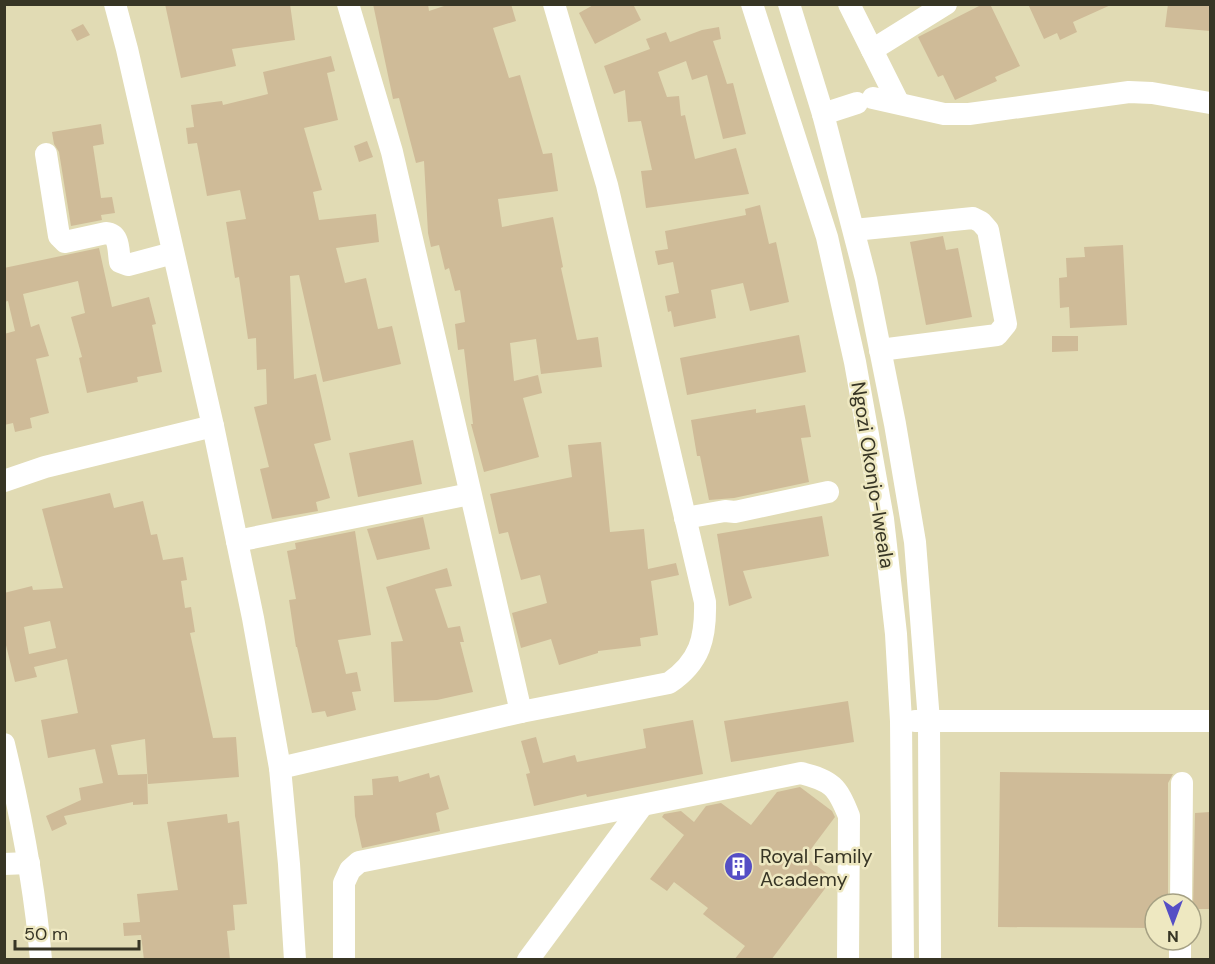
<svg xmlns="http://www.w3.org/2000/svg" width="1215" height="964" font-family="'DM Sans',sans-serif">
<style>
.building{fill:#cfbb98;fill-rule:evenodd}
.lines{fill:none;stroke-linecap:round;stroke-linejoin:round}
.minor{stroke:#fff;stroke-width:22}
.labels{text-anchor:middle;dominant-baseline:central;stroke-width:5;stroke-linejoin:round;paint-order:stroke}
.street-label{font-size:20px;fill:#373525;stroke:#eee8c1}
.poi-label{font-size:20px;fill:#373525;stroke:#eee8c1;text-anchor:start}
</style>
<rect width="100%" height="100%" fill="#e1dbb4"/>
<g class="building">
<path d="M165,4H290L295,40L232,49L236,66L181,78Z"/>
<path d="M373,4H428L429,11L450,4H511L516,21L493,28L509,78L520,75L543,154L552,153L558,191L498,199L502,227L553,217L563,267L561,268L577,340L598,337L602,367L541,374L536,339L510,343L514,381L538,375L542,393L523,398L539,457L484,472L471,424H473L464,349L458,350L455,324L465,322L460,290L455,291L449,268L445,270L439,245L431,247L428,233L424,161L416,163L399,98L393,99Z"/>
<path d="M595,4H633L641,20L595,44L579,13Z"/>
<path d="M983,4H990L1020,66L995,77L997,81L955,100L943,75L938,77L918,37Z"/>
<path d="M1028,4H1113L1073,22L1077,32L1060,40L1057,33L1044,39Z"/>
<path d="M1168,4H1210V31L1165,27Z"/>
<path d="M83,24L90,35L77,41L71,30Z"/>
<path d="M719,27L721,39L713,41L727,84L733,83L746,134L723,139L707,75L692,80L686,61L658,72L667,97L679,96L681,116L685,115L695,159L736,148L749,194L646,208L641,171L652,170L641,121L628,122L625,90L614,94L604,66L650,49L646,39L666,32L670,42L702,30Z"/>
<path d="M331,56L335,71L327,73L338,120L304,128L322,190L313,192L319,220L376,214L379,242L336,248L345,283L366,278L378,329L392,326L401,364L323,382L299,275L290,276L294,379L316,374L331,440L314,444L330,498L316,502L318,511L272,519L260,469L269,467L254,407L267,404L266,369L257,370L256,338L248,339L239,277L235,278L226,222L246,219L240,190L207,196L197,143L188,144L186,128L194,127L191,105L222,101L223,105L268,94L263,72Z"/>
<path d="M101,124L104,144L93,146L101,198L112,197L115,213L101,215L102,220L71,226L59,152L54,144L52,132Z"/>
<path d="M367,141L373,157L359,162L354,146Z"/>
<path d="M760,205L769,244L776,242L789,302L750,311L743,283L711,290L716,318L674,327L671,311L668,312L665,296L679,293L673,262L658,265L655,251L668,249L665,231L746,215L745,209Z"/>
<path d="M943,236L946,250L958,248L972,317L926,325L910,242Z"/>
<path d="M1123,245L1127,325L1070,328L1069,307L1060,308L1059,278L1067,277L1066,258L1085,257L1084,247Z"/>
<path d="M99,248L112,307L149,297L156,324L152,325L162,372L137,377L138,382L87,393L79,358L82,357L71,317L85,313L78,281L23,294L31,327L39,324L49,356L36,359L49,413L30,418L32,428L15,432L13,423L4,425V334L15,331L8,301L4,302V268Z"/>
<path d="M799,335L806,372L687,395L680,358Z"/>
<path d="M1052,336H1078V351L1052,352Z"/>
<path d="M805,405L811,437L801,438L809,482L734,498L709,500L700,456H697L691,420L756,409V413Z"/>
<path d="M413,440L422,484L358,497L349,453Z"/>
<path d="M601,442L610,532L644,529L648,569L676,563L679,575L651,581L658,635L640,638L641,646L598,651V653L559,665L551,639L521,648L512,613L547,603L540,575L521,580L508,532L499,534L490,494L572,477L568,445Z"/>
<path d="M110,493L114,508L143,501L151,535L157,534L163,560L183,557L187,580L181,581L185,608L191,607L195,632L190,633L213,738L236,737L239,777L148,784L145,739L111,745L118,775L147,774L148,804L133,805V802L64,816L67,824L52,831L46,816L81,800L79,788L103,783L95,749L48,758L41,720L78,713L67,659L34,667L37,677L15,682L4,637V593L32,586L33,590L63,588L42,509ZM50,621L56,648L29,654L24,627Z"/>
<path d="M822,516L829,556L743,571L752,598L729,606L717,534Z"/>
<path d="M423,517L430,549L377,560L367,529Z"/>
<path d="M355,531L371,635L338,640L346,674L357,672L361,691L352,692L356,710L327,717L325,711L312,713L297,647H296L289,600L296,599L287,551L296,549L295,543Z"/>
<path d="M447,568L452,586L435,589L448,628L460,626L464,642H460L473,692L437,700L394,702L391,642L403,641L386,587Z"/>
<path d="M848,701L854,742L731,762L724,721Z"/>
<path d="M693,720L703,774L587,797L586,794L534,806L526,774L530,773L521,741L536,737L543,763L575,755L577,762L646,748L643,729Z"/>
<path d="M1000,772L1173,774L1168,783V904H1155V928L998,927Z"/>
<path d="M429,773L430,778L439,775L449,809L436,813L440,831L362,848L355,816L354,796L373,795L372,779L398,776L399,782Z"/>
<path d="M800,787L832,811L835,817L805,857L833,878L771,960H734L745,946L703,914L708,908L674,882L667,891L650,879L684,835L662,817L664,814L681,811L694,822L706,806L721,803L751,825L777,792Z"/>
<path d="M1210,812V909H1193L1195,813Z"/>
<path d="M227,814L228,823L239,821L247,904L233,905L235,930L227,931L230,960H144L141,935L124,936L123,923L140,922L137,894L178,890L167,822Z"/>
</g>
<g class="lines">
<g class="minor">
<path d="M115,4L127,49L213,426L253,618L280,768L289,864L295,960"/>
<path d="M348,4L392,152L521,712"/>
<path d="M752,4L827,237L855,362L883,519L896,634L901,721L903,960"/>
<path d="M789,4L823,114L866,279L895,424L915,542L929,721L930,960"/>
<path d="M849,4L898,102"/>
<path d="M872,50L946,4"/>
<path d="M873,98L944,114H969L1129,92L1152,93L1210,103"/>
<path d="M823,114L857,103"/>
<path d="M46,154L59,236L65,242L106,233C120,234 118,250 120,262L128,265L173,253"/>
<path d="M854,230L973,218L981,222L988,230L1006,324L997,335L880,350"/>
<path d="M4,481L45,467L213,426"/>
<path d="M685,518L725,511L735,512L828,492"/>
<path d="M237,541L470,494"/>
<path d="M915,721H1210"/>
<path d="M4,744C21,815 35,887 41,960"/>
<path d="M280,768L521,712L669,683C700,662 706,638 705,602L607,185L554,4"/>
<path d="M4,864L29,863"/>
<path d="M1181,904L1182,783"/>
<path d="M344,960V883L350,870L359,862L801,773C832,781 837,786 849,816L848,960"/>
<path d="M528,960L642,806"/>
<path d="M1180,960V940"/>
</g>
</g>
<defs>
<symbol id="building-disc" viewBox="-11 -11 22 22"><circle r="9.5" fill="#554ec5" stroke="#eee8c1"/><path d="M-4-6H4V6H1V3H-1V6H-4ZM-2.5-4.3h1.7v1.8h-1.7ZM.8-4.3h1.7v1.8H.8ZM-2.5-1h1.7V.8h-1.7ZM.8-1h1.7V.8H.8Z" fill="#fff"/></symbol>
</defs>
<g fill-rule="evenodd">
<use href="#building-disc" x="722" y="850" width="33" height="33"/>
</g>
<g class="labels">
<g class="street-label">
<text transform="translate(873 475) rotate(81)">Ngozi Okonjo-Iweala</text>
</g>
<g class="poi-label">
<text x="760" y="856">Royal Family<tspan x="760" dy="23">Academy</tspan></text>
</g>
</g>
<rect width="1215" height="964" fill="none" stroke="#373525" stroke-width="12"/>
<g transform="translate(1173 922) rotate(180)"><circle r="28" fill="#eee8c1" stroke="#a5a083" stroke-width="1.5"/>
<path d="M0-4.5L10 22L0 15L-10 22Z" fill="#554ec5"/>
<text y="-9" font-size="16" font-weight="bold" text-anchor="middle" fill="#373525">N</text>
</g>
<path d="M15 940v9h124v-9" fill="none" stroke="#373525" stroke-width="3"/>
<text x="24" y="940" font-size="18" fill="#373525" stroke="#eee8c1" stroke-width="4.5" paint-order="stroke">50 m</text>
</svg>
